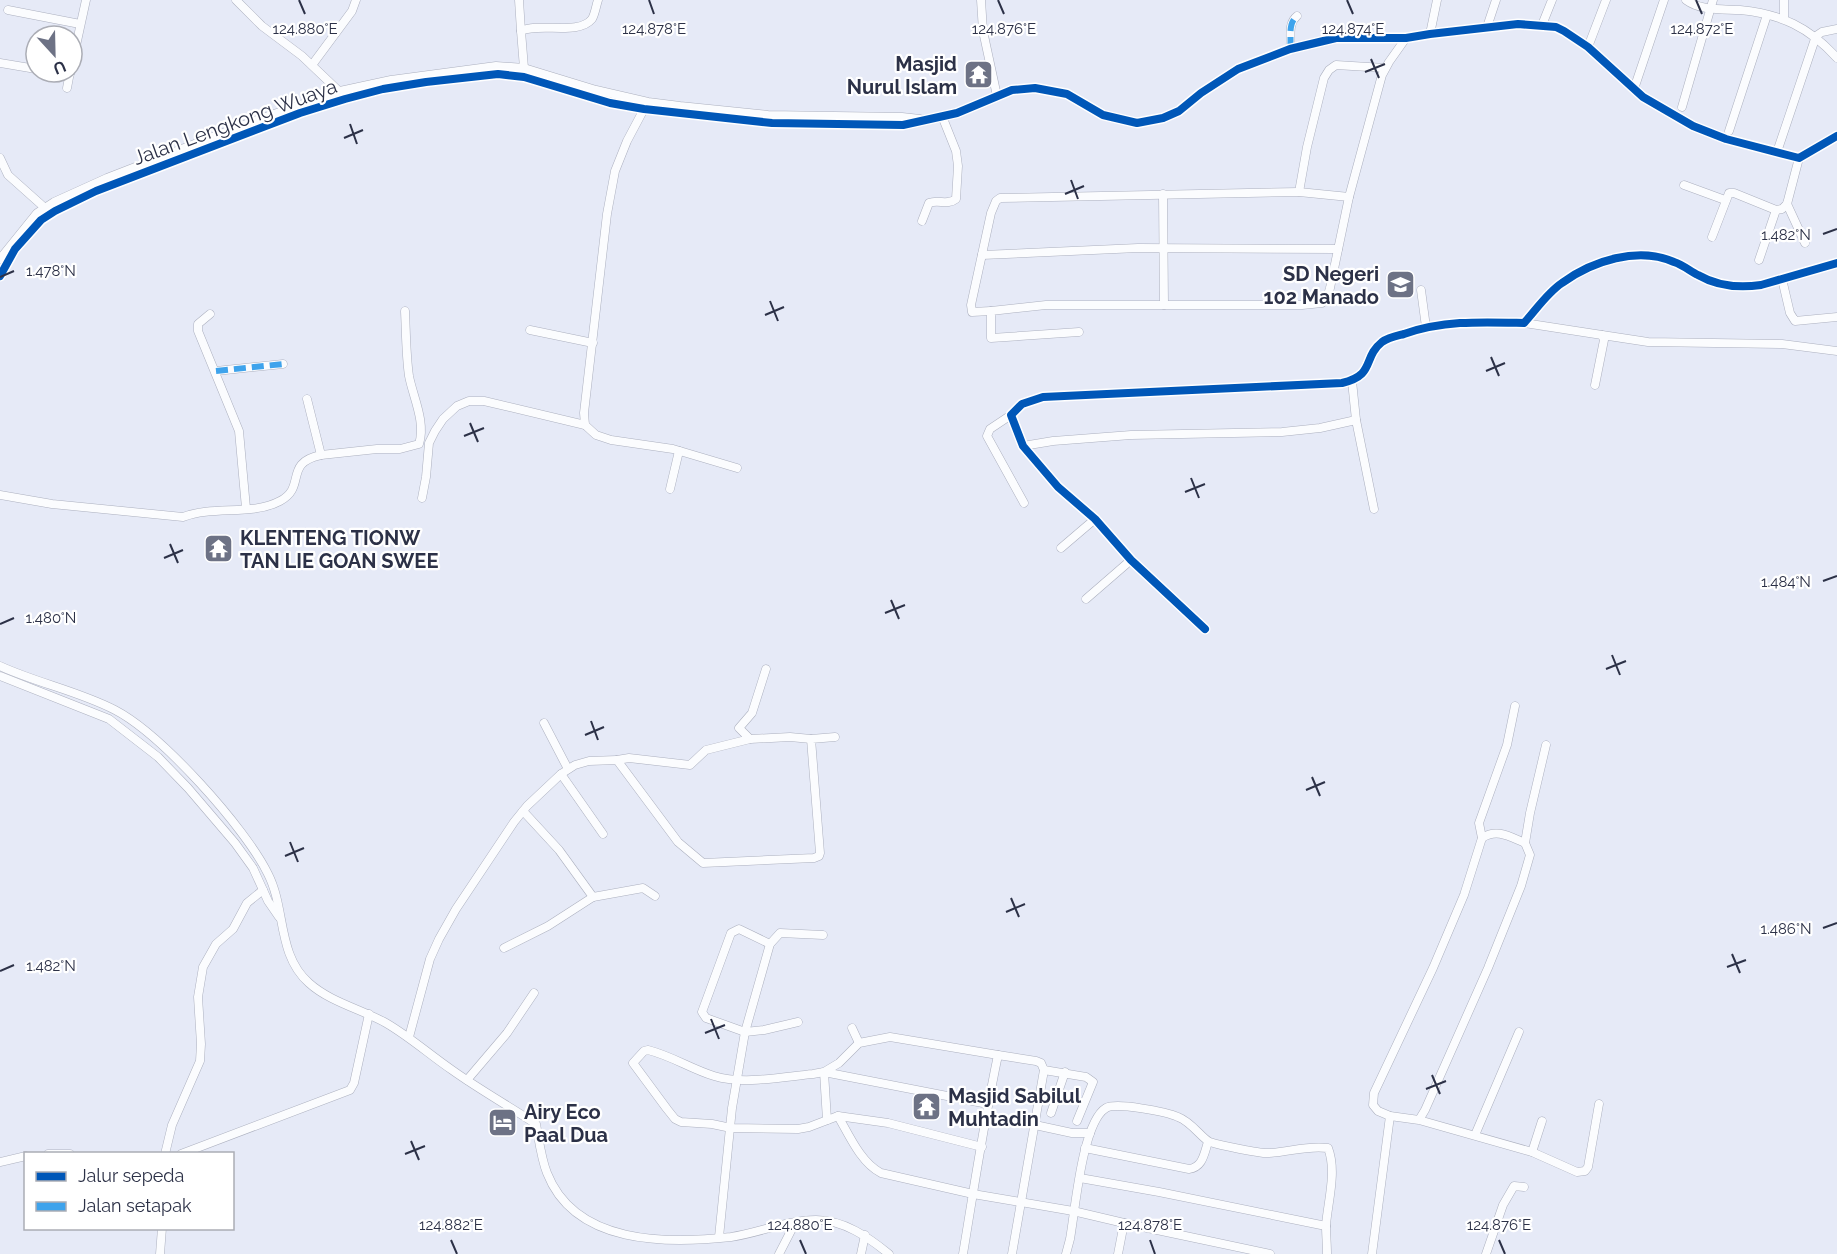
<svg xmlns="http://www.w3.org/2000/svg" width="1837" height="1254" font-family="Raleway,sans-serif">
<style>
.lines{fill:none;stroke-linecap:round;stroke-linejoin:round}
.minor-casing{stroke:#acb0bf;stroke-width:9}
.minor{stroke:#fbfcfe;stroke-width:8}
.quiet{stroke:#3ea3ec;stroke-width:6;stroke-dasharray:12 6;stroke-linecap:butt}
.cycleway-casing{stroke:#fff;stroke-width:11}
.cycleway{stroke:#0057b8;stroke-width:8}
.ticks{fill:none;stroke:#2c3147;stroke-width:2}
.labels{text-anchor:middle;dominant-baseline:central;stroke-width:4.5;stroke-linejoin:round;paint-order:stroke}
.poi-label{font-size:20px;font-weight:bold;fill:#2c3147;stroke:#fff;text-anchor:start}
.street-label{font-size:20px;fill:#2c3147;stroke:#fff}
.ticks-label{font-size:15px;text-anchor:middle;fill:#2c3147;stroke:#fff;stroke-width:4.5;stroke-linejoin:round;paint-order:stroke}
</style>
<rect width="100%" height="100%" fill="#e6eaf7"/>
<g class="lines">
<defs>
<g id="minor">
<path d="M236,0L262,26L302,56L343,95"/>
<path d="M519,0L521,31"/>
<path d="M981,0L983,31L997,96"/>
<path d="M1686,0C1701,11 1721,9 1740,10C1781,14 1809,27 1837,58"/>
<path d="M1784,0V19"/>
<path d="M8,10L80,24"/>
<path d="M1542,25L1552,0"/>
<path d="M1487,27L1496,0"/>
<path d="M1430,34L1437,0"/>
<path d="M1588,47L1606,0"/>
<path d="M1290,49C1292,38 1287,24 1297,16"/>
<path d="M0,63L36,69"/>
<path d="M72,64L86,0"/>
<path d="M312,65L352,11L356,0"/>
<path d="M524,68L521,31C540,22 578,36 592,19C595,14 596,6 598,0"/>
<path d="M54,72L70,74"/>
<path d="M67,88L70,72"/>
<path d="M1634,89L1664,0"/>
<path d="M1682,107L1713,0"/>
<path d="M644,109L627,141L615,171L607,214L584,413L585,425L596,435L611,440L673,449L737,468"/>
<path d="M1729,131L1767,15"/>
<path d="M1777,152L1816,36L1822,32L1837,29"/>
<path d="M0,158L8,175L45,208"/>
<path d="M1684,185L1725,200"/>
<path d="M1299,192L1307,147L1324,78L1329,70L1336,65L1385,68"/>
<path d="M1163,194L1164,305"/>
<path d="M1787,204L1805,243"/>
<path d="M922,221L929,203C939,199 947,206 956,199L958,166L956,151L942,116"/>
<path d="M1712,237L1729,193H1734L1776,210L1782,209L1787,204L1799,158"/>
<path d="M982,255L1138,248L1338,249"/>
<path d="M0,259L37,213L54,202L107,178L254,121L340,91L391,80L496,66L524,68L596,90L648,102L680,106L768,115L902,117L920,119"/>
<path d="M1759,260L1776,210"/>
<path d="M0,276L15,249L41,220L55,211L96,191L300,113L345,99L383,89L426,82L498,74L524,77L610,103L644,109L772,123L903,125L957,113L1012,90L1035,88L1067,94L1103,115L1137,123L1163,118L1179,111L1201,93L1238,69L1290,49L1336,38H1406L1430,34L1518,24L1556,27L1564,31L1588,47L1643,97L1693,126L1726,139L1799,158L1837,136"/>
<path d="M1782,279L1790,313L1795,321L1837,317"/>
<path d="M1421,290L1426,327"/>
<path d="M991,311L972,312L971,305L991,213L996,201L1000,198L1299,192L1349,197L1382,75L1389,62L1406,38"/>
<path d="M210,314L198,324V331L239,431L246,508"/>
<path d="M1524,323L1602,335L1604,340L1595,385"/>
<path d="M530,330L593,343"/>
<path d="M1079,332L991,338V311L1046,305H1302L1322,303L1327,298L1330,288L1349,197"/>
<path d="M1602,335L1648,342L1782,344L1837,351"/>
<path d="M216,371L283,364"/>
<path d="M1352,381L1356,420L1374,509"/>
<path d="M1011,415L990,429L987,436L1024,503"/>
<path d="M1023,446L1053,441L1131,435L1282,432L1320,428L1356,420"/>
<path d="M321,455L377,449H400L419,444C426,422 413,397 409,376C406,355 406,332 405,311"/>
<path d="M670,489L679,451"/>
<path d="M0,495L52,504L183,517C214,505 252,516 280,501C307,487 283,463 321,455L307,399"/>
<path d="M422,498L426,477L429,443L435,431L443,419L457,406L469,401H484L585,425"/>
<path d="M1061,548L1095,519"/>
<path d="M1086,599L1131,560"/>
<path d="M1205,629L1131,560L1095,519L1058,487L1023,446L1011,415L1022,404L1043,397L1342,383C1376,375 1362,358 1382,342C1389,337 1396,336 1404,334C1444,320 1483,322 1524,323C1536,310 1547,293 1562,283C1592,261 1638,246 1674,262C1683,265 1690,271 1698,275C1717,286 1740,288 1761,285L1837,263"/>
<path d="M0,666C37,683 78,691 115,710C161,734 245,827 268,874C286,909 277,955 309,983C330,1002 361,1009 386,1023C410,1037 430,1055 452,1070C480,1090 509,1106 536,1124C539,1140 541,1158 547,1173C575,1245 667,1244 731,1237C759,1233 787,1220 816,1220C844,1220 868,1237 889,1254"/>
<path d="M0,676L109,719L158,757L188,788L235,843L253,868L268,901L279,917"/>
<path d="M544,723L568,769"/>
<path d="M750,739L790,737L811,739"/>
<path d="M617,760L629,758L690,765L706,750L750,739L739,728L752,713L766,669"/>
<path d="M561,774L603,834"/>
<path d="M523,811L559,850L593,897"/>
<path d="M1482,838L1479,823L1507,745L1515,706"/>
<path d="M1525,843L1530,813L1546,745"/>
<path d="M770,944L739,929L731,933L702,1012L706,1018L745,1032L764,1030L798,1022"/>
<path d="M504,948L548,926L593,897L643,888L655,896"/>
<path d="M852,1028L859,1043"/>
<path d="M409,1037L430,959L439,939L456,909L514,822L527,806L561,774L575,765L589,761L617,760L678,842L703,863L814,858L819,856L820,853L811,739L835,737"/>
<path d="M1044,1070L1086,1077L1093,1082L1077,1121"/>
<path d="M467,1080L507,1033L534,993"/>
<path d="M1051,1113L1065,1072"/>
<path d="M838,1116C849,1135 861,1163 881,1173L973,1194L1073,1211L1124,1223L1270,1254"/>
<path d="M827,1120L824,1072L988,1104"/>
<path d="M1419,1120L1425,1110L1488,968L1521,886L1530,855L1525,843C1510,837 1497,828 1482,838L1464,895L1433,968L1374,1093L1373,1105L1378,1111L1390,1116L1419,1120L1532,1152L1577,1172L1585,1171L1588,1167L1599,1104"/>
<path d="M1035,1125L1072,1133H1090"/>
<path d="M1475,1135L1519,1032"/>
<path d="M982,1147L888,1123L838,1116L809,1127L798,1129L731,1128L712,1124L681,1122L675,1119L667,1109L633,1063L644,1051L648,1050C672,1056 691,1069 714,1076C743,1085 782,1077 813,1074L824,1072L839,1063L859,1043L890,1037L998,1055"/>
<path d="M1085,1148L1189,1169C1203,1167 1204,1154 1208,1142"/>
<path d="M1532,1152L1542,1121"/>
<path d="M48,1154H70"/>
<path d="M165,1154L172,1125L200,1061L201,1044L198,997L203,967L216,944L233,929L247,903L263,890"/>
<path d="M181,1154L350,1090L354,1083L369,1014"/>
<path d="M0,1162L26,1156"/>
<path d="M1080,1178L1159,1192L1326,1226"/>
<path d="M719,1237L732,1108L745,1032L770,944L780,933L823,935"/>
<path d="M160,1254L162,1228"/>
<path d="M779,1254L795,1223"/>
<path d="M861,1254L865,1235"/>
<path d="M963,1254C974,1188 984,1121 998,1055L1036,1061L1041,1063L1044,1070L1012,1254"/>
<path d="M1066,1254L1070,1239C1075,1212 1082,1122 1106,1108C1116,1102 1167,1112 1178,1117C1192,1122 1202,1139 1210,1142C1219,1145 1261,1154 1269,1153C1290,1152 1307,1145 1328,1148C1337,1171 1328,1201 1326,1225C1326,1235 1327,1244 1327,1254"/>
<path d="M1118,1254L1124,1223"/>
<path d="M1372,1254L1390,1116"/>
<path d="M1486,1254L1503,1205L1514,1186L1524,1187"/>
</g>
</defs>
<use href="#minor" class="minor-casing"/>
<use href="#minor" class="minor"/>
<g class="quiet">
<path d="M1290,49C1292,38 1287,24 1297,16"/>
<path d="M216,371L283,364"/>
</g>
<defs>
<g id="cycleway">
<path d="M0,276L15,249L41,220L55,211L96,191L300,113L345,99L383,89L426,82L498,74L524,77L610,103L644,109L772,123L903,125L957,113L1012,90L1035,88L1067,94L1103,115L1137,123L1163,118L1179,111L1201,93L1238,69L1290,49L1336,38H1406L1430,34L1518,24L1556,27L1564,31L1588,47L1643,97L1693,126L1726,139L1799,158L1837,136"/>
<path d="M1205,629L1131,560L1095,519L1058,487L1023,446L1011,415L1022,404L1043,397L1342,383C1376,375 1362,358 1382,342C1389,337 1396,336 1404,334C1444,320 1483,322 1524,323C1536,310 1547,293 1562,283C1592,261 1638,246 1674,262C1683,265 1690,271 1698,275C1717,286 1740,288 1761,285L1837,263"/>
</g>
</defs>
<use href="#cycleway" class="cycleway-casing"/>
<use href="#cycleway" class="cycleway"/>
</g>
<path class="ticks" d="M299,0L305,14M649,0L654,14M998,0L1004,14M1347,0L1353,14M1696,0L1702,14M1371,59L1379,78M1365,72L1385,64M350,124L357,144M344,138L363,130M1071,180L1078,199M1065,194L1084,186M1823,234L1837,229M0,277L14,271M770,301L778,321M765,315L784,307M1491,357L1499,376M1486,371L1505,363M470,423L478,442M464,436L484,428M1191,478L1199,498M1185,492L1205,484M170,544L178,563M164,558L183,550M1823,581L1837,576M891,600L899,619M885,613L905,605M0,624L14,618M1612,655L1620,675M1606,669L1626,661M591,721L598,740M585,735L604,727M1312,777L1320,796M1306,790L1325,782M290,842L298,862M285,856L304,848M1011,898L1019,917M1006,912L1025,904M1823,928L1837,923M1732,954L1740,973M1727,967L1746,960M0,971L14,965M711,1019L719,1039M705,1033L725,1025M1432,1075L1440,1094M1426,1089L1446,1081M411,1141L419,1160M405,1154L425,1146M451,1240L457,1254M800,1240L806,1254M1150,1240L1155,1254M1499,1240L1505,1254"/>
<defs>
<symbol id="temple-square" viewBox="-11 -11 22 22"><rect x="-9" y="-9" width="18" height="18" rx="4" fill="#6d7285" stroke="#fff"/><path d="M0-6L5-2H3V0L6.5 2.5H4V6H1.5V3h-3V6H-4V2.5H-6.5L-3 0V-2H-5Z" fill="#fff"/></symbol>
<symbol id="school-square" viewBox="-11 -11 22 22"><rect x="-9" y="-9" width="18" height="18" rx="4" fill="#6d7285" stroke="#fff"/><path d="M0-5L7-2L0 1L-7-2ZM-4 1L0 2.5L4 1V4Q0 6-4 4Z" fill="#fff"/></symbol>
<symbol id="hotel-square" viewBox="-11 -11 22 22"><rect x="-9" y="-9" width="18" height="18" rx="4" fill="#6d7285" stroke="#fff"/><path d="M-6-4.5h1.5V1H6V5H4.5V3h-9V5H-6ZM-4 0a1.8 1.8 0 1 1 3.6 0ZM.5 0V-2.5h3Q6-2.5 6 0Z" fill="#fff"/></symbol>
</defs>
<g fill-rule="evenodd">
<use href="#temple-square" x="962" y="58" width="33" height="33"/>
<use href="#school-square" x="1384" y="268" width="33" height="33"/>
<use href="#temple-square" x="202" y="532" width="33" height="33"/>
<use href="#temple-square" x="910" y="1090" width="33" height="33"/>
<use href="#hotel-square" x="486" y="1106" width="33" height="33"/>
</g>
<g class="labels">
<g class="poi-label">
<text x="957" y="64" text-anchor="end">Masjid<tspan x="957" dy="23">Nurul Islam</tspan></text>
<text x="1379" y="274" text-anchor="end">SD Negeri<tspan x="1379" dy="23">102 Manado</tspan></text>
<text x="240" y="538">KLENTENG TIONW<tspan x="240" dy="23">TAN LIE GOAN SWEE</tspan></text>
<text x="948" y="1096">Masjid Sabilul<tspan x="948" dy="23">Muhtadin</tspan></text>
<text x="524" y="1112">Airy Eco<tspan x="524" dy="23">Paal Dua</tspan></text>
</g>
<g class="street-label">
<text transform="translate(235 122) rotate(-20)">Jalan Lengkong Wuaya</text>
</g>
</g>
<g class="ticks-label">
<text x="305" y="34">124.880°E</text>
<text x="654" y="34">124.878°E</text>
<text x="1004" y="34">124.876°E</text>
<text x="1353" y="34">124.874°E</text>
<text x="1702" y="34">124.872°E</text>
<text x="1786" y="240">1.482°N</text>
<text x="51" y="276">1.478°N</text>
<text x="1786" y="587">1.484°N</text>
<text x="51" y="623">1.480°N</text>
<text x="1786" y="934">1.486°N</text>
<text x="51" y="971">1.482°N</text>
<text x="451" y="1230">124.882°E</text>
<text x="800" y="1230">124.880°E</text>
<text x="1150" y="1230">124.878°E</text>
<text x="1499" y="1230">124.876°E</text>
</g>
<rect x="24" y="1152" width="210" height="78" fill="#ffffff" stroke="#abadb5" stroke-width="1.5"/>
<rect x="36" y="1172" width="30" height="9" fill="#0057b8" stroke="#abadb5" stroke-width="1.5"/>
<text x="78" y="1182" font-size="18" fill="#2c3147">Jalur sepeda</text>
<rect x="36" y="1202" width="30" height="9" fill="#3ea3ec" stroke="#abadb5" stroke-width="1.5"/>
<text x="78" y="1212" font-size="18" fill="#2c3147">Jalan setapak</text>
<g transform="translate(54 54) rotate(158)"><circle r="28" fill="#ffffff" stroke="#abadb5" stroke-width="1.5"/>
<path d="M0-4.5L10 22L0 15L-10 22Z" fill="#6d7285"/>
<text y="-9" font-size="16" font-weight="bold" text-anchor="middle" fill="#2c3147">U</text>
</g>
</svg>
